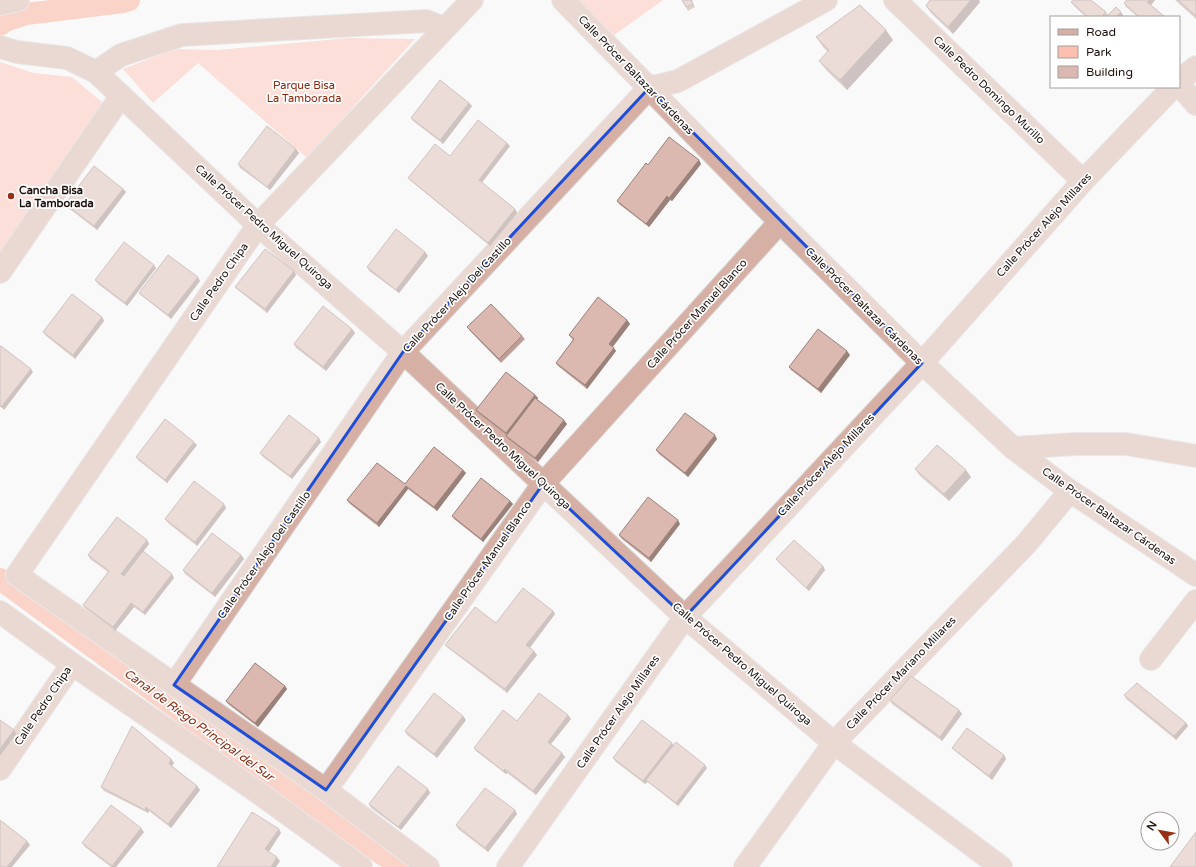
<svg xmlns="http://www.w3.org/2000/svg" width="1196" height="867" font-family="'Varela Round',sans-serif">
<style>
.green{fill:#fdbfaf}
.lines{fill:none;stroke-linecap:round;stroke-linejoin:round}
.canal{stroke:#fba58f;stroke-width:22}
.minor-casing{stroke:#d6d4d3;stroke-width:24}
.minor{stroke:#d7b0a5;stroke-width:22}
.wall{fill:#bd9f97}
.shaded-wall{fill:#9a827b}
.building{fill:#dcb9b0;stroke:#9a827b}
.marked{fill:none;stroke:#1d4ed8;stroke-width:3;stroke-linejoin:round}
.poi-dot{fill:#972f14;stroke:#fff;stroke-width:1.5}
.labels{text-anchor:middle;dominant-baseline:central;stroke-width:3.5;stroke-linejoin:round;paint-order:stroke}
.street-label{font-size:11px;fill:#1c100d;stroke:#fff}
.park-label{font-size:11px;fill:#8b2910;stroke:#fff}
.poi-label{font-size:11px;font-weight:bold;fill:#1c100d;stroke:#fff;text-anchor:start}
.water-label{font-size:12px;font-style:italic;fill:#8b2910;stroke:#fff}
</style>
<rect width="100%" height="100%" fill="#f9f9f9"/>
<g class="green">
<path d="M578,0H663L613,36Z"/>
<path d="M349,38L415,39L307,158L198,63L153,103L123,69L175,49L218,50Z"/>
<path d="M0,62L34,73L72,77L103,103L0,255Z"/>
</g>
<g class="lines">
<g class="canal">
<path d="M0,25L5,21L26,14L123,2L129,0"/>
<path d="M0,579L290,791L401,867"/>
</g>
<defs>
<g id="minor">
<path d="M563,0L780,222L922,363L1013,448L1070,491L1196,575"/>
<path d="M895,0L1083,181"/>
<path d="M0,4L18,0"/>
<path d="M0,47L17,52L67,58L96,72L258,225L403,352L685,617L834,743L1001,867"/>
<path d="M96,72L121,55L182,35L426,21L444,28"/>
<path d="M1179,81L1196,67"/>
<path d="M1179,85L1196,104"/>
<path d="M0,272L121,96"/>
<path d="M1013,448L1076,444H1126L1196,456"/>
<path d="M0,612L72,664L256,791L361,867"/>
<path d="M1151,659L1196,601"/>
<path d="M174,685L403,352L649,88L678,81L826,0"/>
<path d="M0,769L72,664"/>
<path d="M326,790L543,484L780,222"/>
<path d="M428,867L326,790L17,575L258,225L472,0"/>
<path d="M508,867L685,617L922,363L1083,181L1173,87"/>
<path d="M745,867L834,743L1027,543L1070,491"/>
</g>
</defs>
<use href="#minor" class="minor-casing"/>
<use href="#minor" class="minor"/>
</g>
<g class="wall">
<path d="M682,0H693L692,1L695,7L688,11Z"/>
<path d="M930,0H979L980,2L953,34L931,13L926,6Z"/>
<path d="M1127,0H1155L1151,5L1165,17H1138L1126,7L1124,3Z"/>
<path d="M1175,0H1196V19Z"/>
<path d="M1071,2L1106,12L1108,15H1123L1122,17H1086L1074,6Z"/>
<path d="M816,37L893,40L847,90L827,71L819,61L828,52L823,47Z"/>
<path d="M469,103L472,106L443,144L413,121L411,118Z"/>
<path d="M507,143L510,146L482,183L515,209L517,213L490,246L411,181L408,178L450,156Z"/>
<path d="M296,149L299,153L270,190L240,168L238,164Z"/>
<path d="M699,160L701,164L672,201L670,200L649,227L619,204L617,201L648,165Z"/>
<path d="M123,189L126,192L97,230L67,207L65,204Z"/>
<path d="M425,252L428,256L399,293L369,271L367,267Z"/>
<path d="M156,268L127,306L98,284L95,280Z"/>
<path d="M294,271L296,275L267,313L238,290L235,287Z"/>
<path d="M200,281L171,319L142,296L139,293Z"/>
<path d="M102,317L104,321L75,359L46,336L43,332Z"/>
<path d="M627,320L630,324L612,347L616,351L587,389L558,366L556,363L573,340L569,335Z"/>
<path d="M467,327L522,336L525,339L501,363L470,331Z"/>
<path d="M352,329L355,333L326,371L296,348L294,344Z"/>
<path d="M850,355L821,393L791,370L789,367Z"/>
<path d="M535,395L538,398L537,399L567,424L538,462L508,439L506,436V435L479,414L476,410Z"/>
<path d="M717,439L688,477L659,454L656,450Z"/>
<path d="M321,442L292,479L263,457L260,453Z"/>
<path d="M197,445L167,483L138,460L136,457Z"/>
<path d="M915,469L971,477L949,501L920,476Z"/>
<path d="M463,470L466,473L437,511L408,489L379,527L350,504L347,500L405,484Z"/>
<path d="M510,501L513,504L483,542L454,519L452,516Z"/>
<path d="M224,504L226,508L197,546L168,523L165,519Z"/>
<path d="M680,524L651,562L622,539L619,535Z"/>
<path d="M147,540L149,544L143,552L174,578L145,615L134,607L115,631L85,608L83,605L108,572L90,559L88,555Z"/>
<path d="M241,555L244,559L215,597L185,574L183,570Z"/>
<path d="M776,559L823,566L825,570L809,591L779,563Z"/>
<path d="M553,611L555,614L529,648L537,655L507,693L448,648L445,645L496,623Z"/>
<path d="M285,686L287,689L258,727L228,704L226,701Z"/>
<path d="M1124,695L1186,723L1188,726L1176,740L1126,699Z"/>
<path d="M890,700L959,710L962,714L942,741L892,704Z"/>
<path d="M568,715L571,719L551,744L565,757L536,795L507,773L506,774L477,752L474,748L517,721Z"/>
<path d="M463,716L466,720L437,758L407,735L405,731Z"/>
<path d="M673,745L707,768L678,806L649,783L647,782L645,784L616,762L613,758Z"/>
<path d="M952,748L1004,755L1006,759L992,780L955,751Z"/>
<path d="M171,759L174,763L172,766L197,786L200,790L171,828L149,811L148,813L104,791L101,787Z"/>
<path d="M428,789L430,793L401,830L371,808L369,804Z"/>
<path d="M515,810L517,814L488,852L458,829L456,825Z"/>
<path d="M144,832L116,867H111L85,847L82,843Z"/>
</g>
<g class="shaded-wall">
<path d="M971,0H979L980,2L953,34L948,27Z"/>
<path d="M1150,0H1155L1150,6L1147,2Z"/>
<path d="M1121,12L1123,15L1122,17H1116Z"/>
<path d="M886,30L893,40L847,90L840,80Z"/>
<path d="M469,103L472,106L443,144L440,140Z"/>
<path d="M507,143L510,146L481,183L479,180Z"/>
<path d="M296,149L299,153L270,190L267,187Z"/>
<path d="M699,160L701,164L672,201L669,198Z"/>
<path d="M123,189L126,192L97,230L94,226Z"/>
<path d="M667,196L670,200L649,227L646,224Z"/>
<path d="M515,209L517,213L490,246L488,243Z"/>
<path d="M425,252L428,256L399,293L396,290Z"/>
<path d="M154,265L156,268L127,306L125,303Z"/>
<path d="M294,271L296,275L267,313L265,309Z"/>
<path d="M198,277L200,281L171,319L168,315Z"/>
<path d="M102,317L104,321L75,359L73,355Z"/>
<path d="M627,320L630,324L612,348L609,344Z"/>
<path d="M352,329L355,333L326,371L323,367Z"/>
<path d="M614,348L616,351L587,389L585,385Z"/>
<path d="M847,351L850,355L821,393L818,389Z"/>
<path d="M31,369L33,372L4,410L1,407Z"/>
<path d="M535,395L538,398L509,436L506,433Z"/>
<path d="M564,420L567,424L538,462L535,458Z"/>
<path d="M715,435L717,439L688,477L685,473Z"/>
<path d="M319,438L321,442L292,479L290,476Z"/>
<path d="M194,442L197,445L167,483L165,480Z"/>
<path d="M463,470L466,473L437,511L434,507Z"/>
<path d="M966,470L971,477L949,501L944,494Z"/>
<path d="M406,486L408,489L379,527L377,523Z"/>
<path d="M510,501L513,504L483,542L481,539Z"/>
<path d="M224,504L226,508L197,546L195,542Z"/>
<path d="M678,520L680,524L651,562L649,558Z"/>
<path d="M147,540L149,544L123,577L121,574Z"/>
<path d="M241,555L244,559L215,597L212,593Z"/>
<path d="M823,566L825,570L809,591L806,588Z"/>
<path d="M172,574L174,578L145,615L143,612Z"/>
<path d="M131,603L134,607L115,631L113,627Z"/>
<path d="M553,611L555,614L529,649L526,645Z"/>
<path d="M534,651L537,655L507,693L505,689Z"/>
<path d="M285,686L287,689L258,727L255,723Z"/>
<path d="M959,710L962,714L942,741L940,737Z"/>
<path d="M568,715L571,719L550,745L548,742Z"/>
<path d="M463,716L466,720L437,758L434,754Z"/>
<path d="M1186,723L1188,726L1176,740L1174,736Z"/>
<path d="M14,730L16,734L0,756V749Z"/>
<path d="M672,743L674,746L646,780L647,782L645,784L643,781Z"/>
<path d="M562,753L565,757L536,795L533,791Z"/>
<path d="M1004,755L1006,759L992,780L989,776Z"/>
<path d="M171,759L174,763L171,767L169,764Z"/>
<path d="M705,765L707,768L678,806L676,803Z"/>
<path d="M505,769L507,773L506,774L503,771Z"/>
<path d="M197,786L200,790L171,828L168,824Z"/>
<path d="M428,789L430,793L401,830L398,827Z"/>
<path d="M146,807L149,811L148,813L145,810Z"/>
<path d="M515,810L517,814L488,852L485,848Z"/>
<path d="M141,828L144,832L116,867H112V866Z"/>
<path d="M279,829L281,833L268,853L265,849Z"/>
<path d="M27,841L30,845L12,867H7Z"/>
<path d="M277,857L280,861L276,867H271Z"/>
</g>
<g class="building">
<path d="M682,0H691L693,4L686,7Z"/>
<path d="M930,0H971L948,27L926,6Z"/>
<path d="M1074,0H1091L1106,12L1101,17H1088L1071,2Z"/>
<path d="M1127,0H1150L1147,2L1165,17H1139L1124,3Z"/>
<path d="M1178,0H1196V16Z"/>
<path d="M860,5L886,30L840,80L819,61L829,50L816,37Z"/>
<path d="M1116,7L1121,12L1116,17H1106Z"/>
<path d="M440,80L469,103L440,140L411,118Z"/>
<path d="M478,120L507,143L479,180L515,209L488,243L408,178L435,144L450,156Z"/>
<path d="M267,126L296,149L267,187L238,164Z"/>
<path d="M669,137L699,160L669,198L667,196L646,224L617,201L646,163L648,165Z"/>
<path d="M94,166L123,189L94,226L65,204Z"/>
<path d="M396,229L425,252L396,290L367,267Z"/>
<path d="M124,242L154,265L125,303L95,280Z"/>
<path d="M265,249L294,271L265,309L235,287Z"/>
<path d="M168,255L198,277L168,315L139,293Z"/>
<path d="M72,294L102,317L73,355L43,332Z"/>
<path d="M598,297L627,320L609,344L614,348L585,385L556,363L574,339L569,335Z"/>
<path d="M491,304L522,336L499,359L467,327Z"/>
<path d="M323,306L352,329L323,367L294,344Z"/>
<path d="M818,329L847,351L818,389L789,367Z"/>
<path d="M1,346L31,369L1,407L0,406V347Z"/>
<path d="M506,372L535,395L506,433L476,410Z"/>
<path d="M535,398L564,420L535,458L506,436Z"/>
<path d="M685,413L715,435L685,473L656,450Z"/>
<path d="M289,415L319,438L290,476L260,453Z"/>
<path d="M165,419L194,442L165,480L136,457Z"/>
<path d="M937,445L966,470L944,494L915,469Z"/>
<path d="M434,447L463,470L434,507L406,486L377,523L347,500L377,463L405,484Z"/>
<path d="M481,478L510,501L481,539L452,516Z"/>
<path d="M194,481L224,504L195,542L165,519Z"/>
<path d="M648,497L678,520L649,558L619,535Z"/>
<path d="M117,517L147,540L121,574L124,576L143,551L172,574L143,612L131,603L113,627L83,605L109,571L88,555Z"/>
<path d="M212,533L241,555L212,593L183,570Z"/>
<path d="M794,540L823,566L806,588L776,559Z"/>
<path d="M523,588L553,611L526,645L534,651L505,689L445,645L475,607L496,623Z"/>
<path d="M255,663L285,686L255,723L226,701Z"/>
<path d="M911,676L959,710L940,737L890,700Z"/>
<path d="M1137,683L1186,723L1174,736L1124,695Z"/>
<path d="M434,693L463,716L434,754L405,731Z"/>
<path d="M539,693L568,715L548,742L562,753L533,791L505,769L503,771L474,748L503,710L517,721Z"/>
<path d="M0,720L14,730L0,749Z"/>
<path d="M642,720L672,743L643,781L613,758Z"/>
<path d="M132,726L171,759L169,764L197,786L168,824L146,807L145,810L101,787Z"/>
<path d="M967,728L1004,755L989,776L952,748Z"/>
<path d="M676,742L705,765L676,803L646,780Z"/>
<path d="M398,766L428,789L398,827L369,804Z"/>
<path d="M485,788L515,810L485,848L456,825Z"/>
<path d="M111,805L141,828L112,866L82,843Z"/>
<path d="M252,812L279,829L265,849L277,857L271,867H217Z"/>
<path d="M0,820L27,841L7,867H0Z"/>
<path d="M1196,832V867H1170Z"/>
</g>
<path d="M0 0H1196V867H0ZM649,88L922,363L685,617L543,484L326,790L174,685L403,352Z" fill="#f9f9f9" fill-opacity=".55" fill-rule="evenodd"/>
<path class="marked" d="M649,88L922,363L685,617L543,484L326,790L174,685L403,352Z"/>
<circle class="poi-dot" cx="11" cy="196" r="4"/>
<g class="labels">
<g class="street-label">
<text transform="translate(636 75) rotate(46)">Calle Prócer Baltazar Cárdenas</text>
<text transform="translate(989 90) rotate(44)">Calle Pedro Domingo Murillo</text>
<text transform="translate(1044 225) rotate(-48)">Calle Prócer Alejo Millares</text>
<text transform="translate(264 227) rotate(42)">Calle Prócer Pedro Miguel Quiroga</text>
<text transform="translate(219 282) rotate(-55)">Calle Pedro Chipa</text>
<text transform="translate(457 295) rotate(-47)">Calle Prócer Alejo Del Castillo</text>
<text transform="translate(864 306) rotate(45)">Calle Prócer Baltazar Cárdenas</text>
<text transform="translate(697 314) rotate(-48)">Calle Prócer Manuel Blanco</text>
<text transform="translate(503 446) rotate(43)">Calle Prócer Pedro Miguel Quiroga</text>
<text transform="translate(826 465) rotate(-47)">Calle Prócer Alejo Millares</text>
<text transform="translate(1109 516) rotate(35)">Calle Prócer Baltazar Cárdenas</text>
<text transform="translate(264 555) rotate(-55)">Calle Prócer Alejo Del Castillo</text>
<text transform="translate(488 561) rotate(-55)">Calle Prócer Manuel Blanco</text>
<text transform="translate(742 664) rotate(41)">Calle Prócer Pedro Miguel Quiroga</text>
<text transform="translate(901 673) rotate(-46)">Calle Prócer Mariano Millares</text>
<text transform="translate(43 706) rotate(-56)">Calle Pedro Chipa</text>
<text transform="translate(618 712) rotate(-55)">Calle Prócer Alejo Millares</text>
</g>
<g class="park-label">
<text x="304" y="85">Parque Bisa<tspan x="304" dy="13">La Tamborada</tspan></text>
</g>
<g class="poi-label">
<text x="19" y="190">Cancha Bisa<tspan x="19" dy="13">La Tamborada</tspan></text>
</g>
<g class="water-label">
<text transform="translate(199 725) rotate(36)">Canal de Riego Principal del Sur</text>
</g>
</g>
<rect x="1050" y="16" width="130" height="72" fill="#ffffff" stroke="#a49f9e"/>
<rect x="1058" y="29" width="20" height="6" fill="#d7b0a5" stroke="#a49f9e"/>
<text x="1086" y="36" font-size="12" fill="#1c100d">Road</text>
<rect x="1058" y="46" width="20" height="12" fill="#fdbfaf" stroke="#a49f9e"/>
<text x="1086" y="56" font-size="12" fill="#1c100d">Park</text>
<rect x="1058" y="66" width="20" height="12" fill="#dcb9b0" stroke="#a49f9e"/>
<text x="1086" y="76" font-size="12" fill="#1c100d">Building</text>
<g transform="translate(1160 831) rotate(302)"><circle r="19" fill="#ffffff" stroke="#a49f9e"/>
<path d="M0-3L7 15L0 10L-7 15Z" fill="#972f14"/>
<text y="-6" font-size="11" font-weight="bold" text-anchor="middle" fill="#1c100d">N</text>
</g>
</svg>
